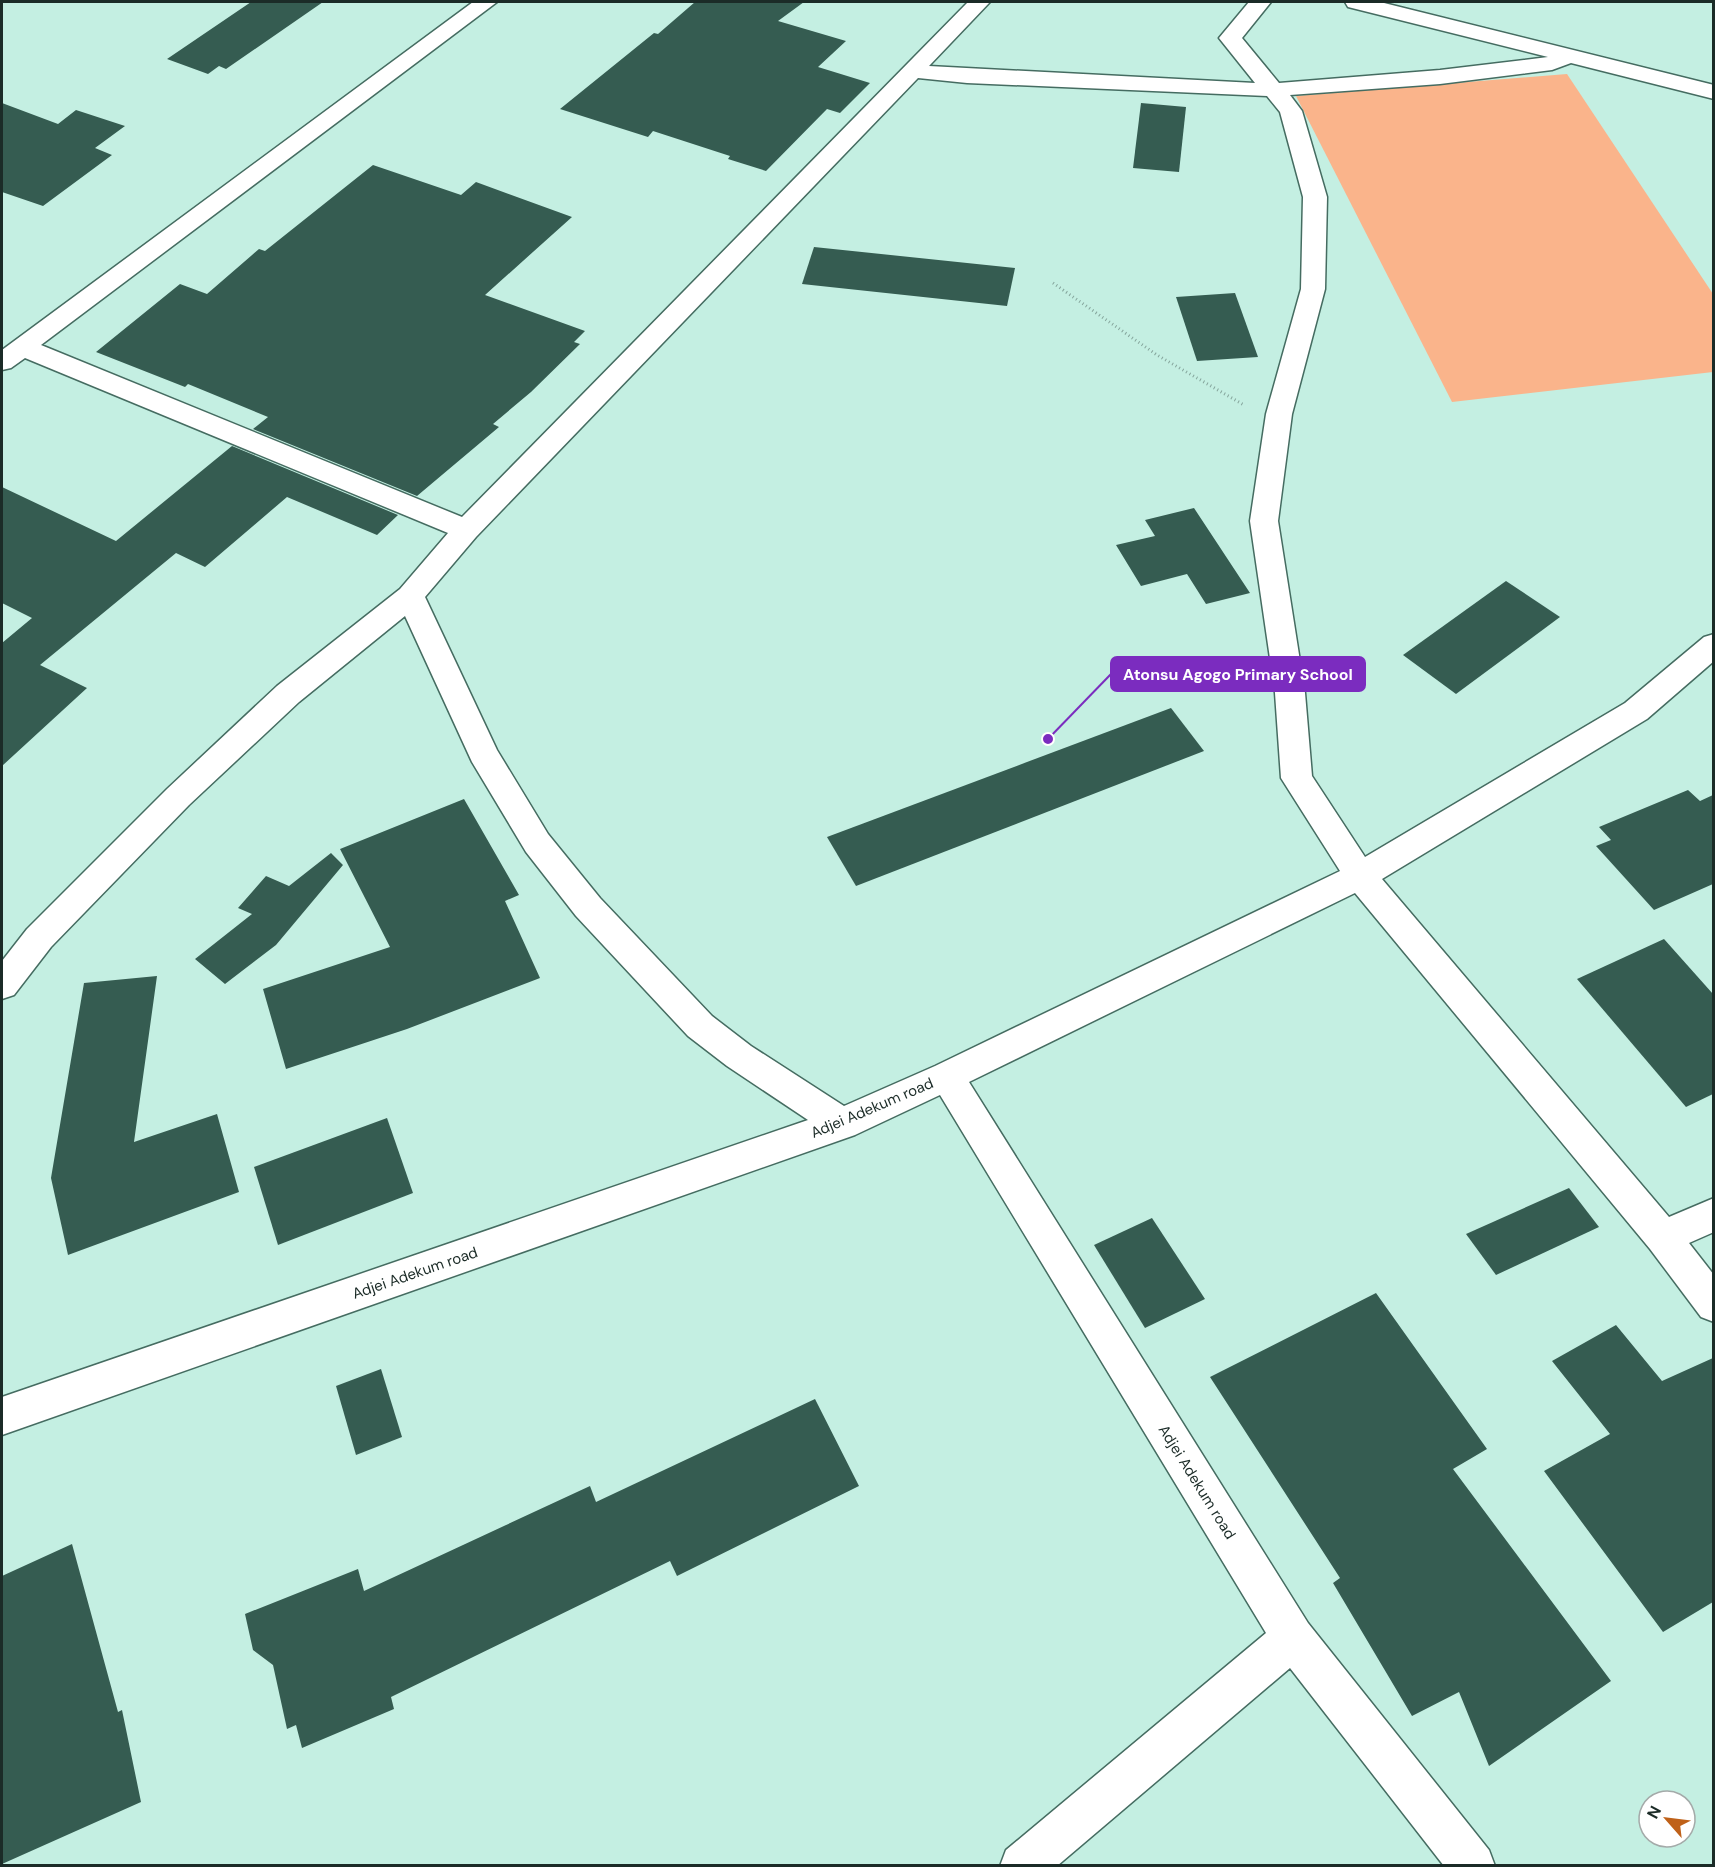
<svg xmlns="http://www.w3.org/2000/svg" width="1715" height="1867" font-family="'DM Sans',sans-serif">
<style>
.green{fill:#fab48b}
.building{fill:#355c51}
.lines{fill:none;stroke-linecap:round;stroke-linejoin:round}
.street-casing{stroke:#456c61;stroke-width:3}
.path{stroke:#85a59c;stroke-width:3;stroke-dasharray:1 3;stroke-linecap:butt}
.street{fill:#fff;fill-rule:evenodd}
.labels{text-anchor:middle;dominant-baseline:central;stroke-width:6;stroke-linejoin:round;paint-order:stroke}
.street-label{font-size:15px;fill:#1b2b27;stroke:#fff}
.leader{fill:none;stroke:#7b2cbf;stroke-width:2}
.callout-dot{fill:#7b2cbf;stroke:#fff;stroke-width:2}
.callout{fill:#7b2cbf;stroke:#7b2cbf;stroke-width:2}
.callout-label{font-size:16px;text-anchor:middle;font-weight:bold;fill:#fff}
</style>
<rect width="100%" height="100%" fill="#c4efe2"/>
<path class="green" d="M1567,74L1713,294V372L1452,402L1296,96Z"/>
<g class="building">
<path d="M251,2H323L226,69L219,66L208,74L167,59Z"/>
<path d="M695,2H804L778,21L846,41L818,67L870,83L840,113L827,109L766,171L728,159L730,156L653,131L648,137L560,109L654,33L658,34Z"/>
<path d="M2,103L58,124L76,110L125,126L95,148L112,155L43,206L2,192Z"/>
<path d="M1141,103L1186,107L1179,172L1133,168Z"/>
<path d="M373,165L461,195L476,182L572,217L485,295L585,331L574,342L580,344L531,392L493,424L499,427L417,496L253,429L268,417L188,384L185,387L96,352L180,284L207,294L259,249L265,251Z"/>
<path d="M814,247L1015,268L1007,306L802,284Z"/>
<path d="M1235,293L1258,357L1197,361L1176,297Z"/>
<path d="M232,446L398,515L377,535L287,497L205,567L176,553L40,665L87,688L2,766V643L32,618L2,603V487L116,541Z"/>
<path d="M1194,508L1250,593L1206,604L1187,574L1141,586L1116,545L1155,536L1145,520Z"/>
<path d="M1506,581L1560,617L1456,694L1403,655Z"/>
<path d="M1171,708L1204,751L856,886L827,837Z"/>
<path d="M1688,790L1700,801L1713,795V884L1654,910L1596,846L1611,840L1599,827Z"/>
<path d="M464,799L519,895L505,901L540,978L407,1029L286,1069L263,989L390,947L340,849Z"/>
<path d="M331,853L343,865L276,945L225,984L195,959L252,914L238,908L266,876L289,886Z"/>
<path d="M1664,939L1713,994V1094L1686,1107L1577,979Z"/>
<path d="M157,976L134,1142L217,1114L239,1192L68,1255L51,1178L84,983Z"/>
<path d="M387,1118L413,1193L278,1245L254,1167Z"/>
<path d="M1569,1188L1599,1227L1496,1275L1466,1234Z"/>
<path d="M1152,1218L1205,1299L1145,1328L1094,1245Z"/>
<path d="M1376,1293L1487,1449L1453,1469L1611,1681L1489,1766L1459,1692L1412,1716L1333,1583L1340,1578L1210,1377Z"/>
<path d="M1616,1325L1662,1381L1713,1358V1602L1663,1632L1544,1471L1610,1434L1552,1361Z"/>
<path d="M381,1369L402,1437L356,1455L336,1386Z"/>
<path d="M815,1399L859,1486L677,1576L670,1561L391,1697L394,1709L302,1748L296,1725L287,1729L273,1665L253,1650L245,1614L358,1569L364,1591L590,1486L596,1502Z"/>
<path d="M72,1544L118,1712L122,1710L141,1802L2,1864V1576Z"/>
</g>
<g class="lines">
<defs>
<path id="street" d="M473,2H497L41,345L462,517L968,2H990L929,66L1255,83L1219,38L1249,2H1271L1242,38L1279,83L1440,70L1548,57L1348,7L1345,2H1380L1714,85V99L1571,63L1552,70L1440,84L1290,95L1302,111L1327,197L1325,289L1292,414L1278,521L1305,693L1312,776L1365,857L1625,703L1704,637L1714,634V661L1647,719L1382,879L1669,1217L1714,1198V1232L1689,1243L1714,1275V1322L1701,1317L1650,1249L1355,893L969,1082L1308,1623L1489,1850L1495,1866H1444L1290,1668L1057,1866H1000L1006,1850L1266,1633L940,1095L855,1135L2,1435V1397L808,1120L727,1066L688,1036L576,916L526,852L472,762L405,616L299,702L189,805L51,947L14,995L2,999V961L27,929L167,789L277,686L400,589L448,533L25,358L11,368L2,370V350ZM918,78L967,83L1267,96L1280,112L1303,197L1301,289L1266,414L1250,521L1275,693L1281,778L1340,871L935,1066L844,1106L751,1046L712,1016L600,898L548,834L497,750L425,597L476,537Z"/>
</defs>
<use href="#street" class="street-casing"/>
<path class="path" d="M1053,283L1157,355L1244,405"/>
<use href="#street" class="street"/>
</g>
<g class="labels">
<g class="street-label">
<text transform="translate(872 1108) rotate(-23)">Adjei Adekum road</text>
<text transform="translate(415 1273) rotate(-19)">Adjei Adekum road</text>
<text transform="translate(1197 1482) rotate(58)">Adjei Adekum road</text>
</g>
</g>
<path class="leader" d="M1048 739L1111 674"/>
<circle class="callout-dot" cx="1048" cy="739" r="6"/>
<rect class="callout" x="1111" y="657" width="254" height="34" rx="6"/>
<g class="callout-label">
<text x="1238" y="680">Atonsu Agogo Primary School</text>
</g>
<rect width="1715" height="1867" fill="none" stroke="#1b2b27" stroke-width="6"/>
<g transform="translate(1667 1819) rotate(298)"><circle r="28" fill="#ffffff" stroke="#a4aaa9" stroke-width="1.5"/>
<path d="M0-4.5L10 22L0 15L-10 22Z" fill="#bf6119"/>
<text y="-9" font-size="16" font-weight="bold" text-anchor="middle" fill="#1b2b27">N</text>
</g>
</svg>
